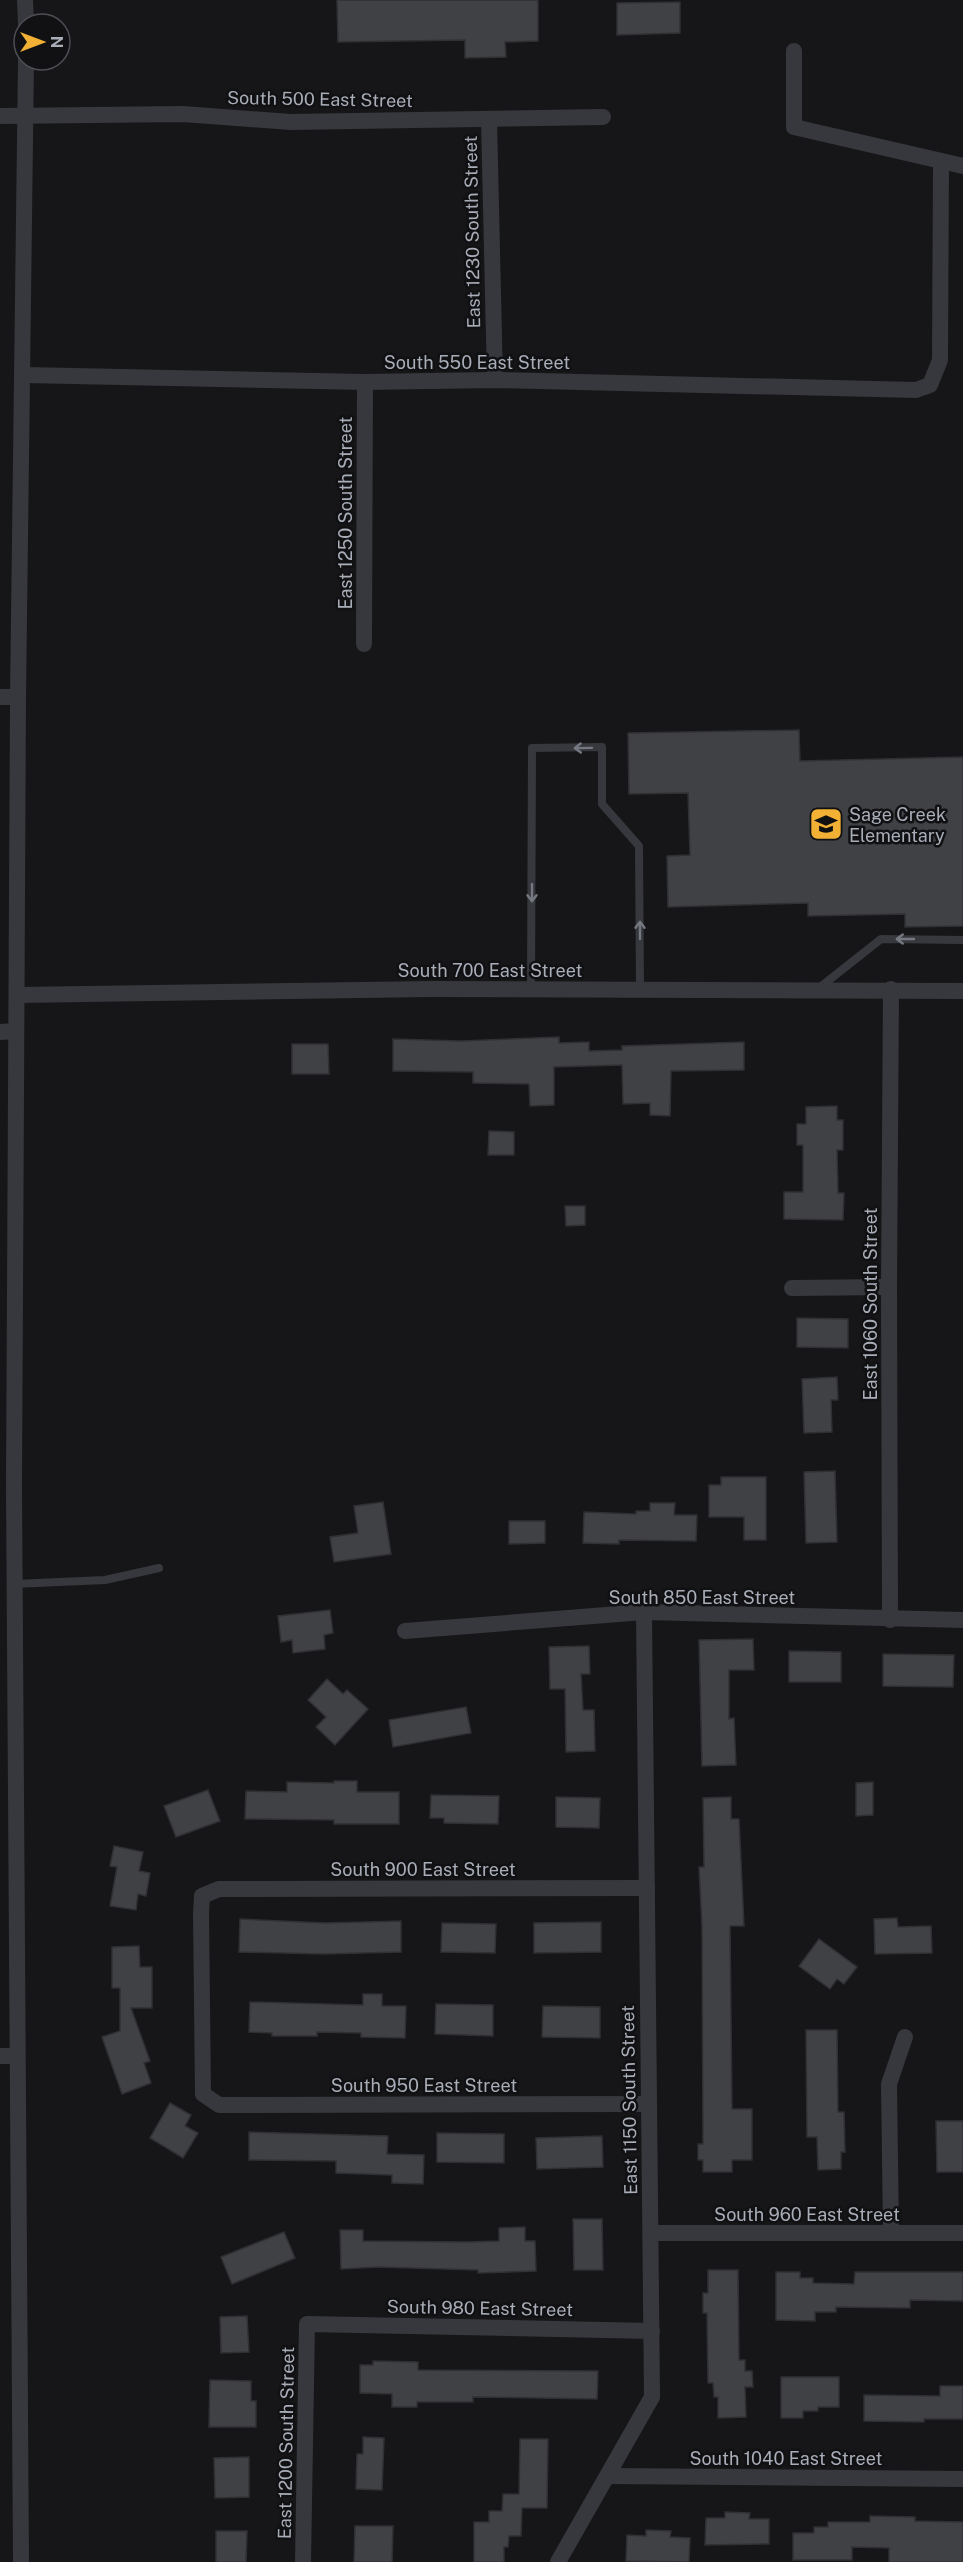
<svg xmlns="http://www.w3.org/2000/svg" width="963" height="2562" font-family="'Public Sans',sans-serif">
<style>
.building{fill:#404145;stroke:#303034;stroke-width:1.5}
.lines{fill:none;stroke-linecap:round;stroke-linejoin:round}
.lane{stroke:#37383d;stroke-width:8}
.street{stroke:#37383d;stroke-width:16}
.oneway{stroke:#757881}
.labels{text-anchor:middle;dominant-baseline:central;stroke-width:5;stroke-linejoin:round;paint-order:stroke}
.street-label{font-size:18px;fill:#a8adb8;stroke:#111113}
.poi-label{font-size:18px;fill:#a8adb8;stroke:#111113;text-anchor:start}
</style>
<rect width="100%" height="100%" fill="#161618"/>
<g class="building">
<path d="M337,0H538V41L505,42L506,57L465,58V40L338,42Z"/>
<path d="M680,2V33L617,35V3Z"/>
<path d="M799,730L800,761L963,757V926L905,927V914L808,916V903L668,907L667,856L690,855L688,793L629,794L628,733Z"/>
<path d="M559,1037V1043L589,1042V1051L622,1050V1046L744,1042V1070L671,1071L670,1116L650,1115V1103L623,1104L622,1065L554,1067V1105L530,1106L529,1084L473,1083V1072L393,1071V1039L461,1041Z"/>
<path d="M292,1044H328L329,1074H292Z"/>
<path d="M837,1106V1120H843V1150H837L838,1193H844L843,1220L784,1219V1192H803V1145H797V1124H806V1107Z"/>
<path d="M489,1131L514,1132V1155H488Z"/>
<path d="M565,1206H585V1225L566,1226Z"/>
<path d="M797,1318L848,1319V1348L797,1347Z"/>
<path d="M837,1377L838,1400H831L832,1432L804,1433L802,1379Z"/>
<path d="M835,1471L837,1542L806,1543L804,1472Z"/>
<path d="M721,1477H766V1540H744V1517H709V1485H721Z"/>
<path d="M383,1502L391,1554L334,1562L330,1537L358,1533L354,1506Z"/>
<path d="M650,1503H675L674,1515H697L696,1541L619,1540V1544L583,1543L584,1512L636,1514V1511H650Z"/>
<path d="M509,1521H545V1543L509,1544Z"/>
<path d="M330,1610L333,1633L324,1635L325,1649L293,1653L292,1640L281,1642L278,1616Z"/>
<path d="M753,1639L754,1670H729V1719L734,1718L736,1765L702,1766L699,1640Z"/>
<path d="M589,1646L590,1674H581L583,1710H594L595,1751L566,1752L565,1689H550L549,1647Z"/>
<path d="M789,1651L841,1652V1682H789Z"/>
<path d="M883,1654L954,1655L953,1687L883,1686Z"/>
<path d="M327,1679L343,1694L347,1690L368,1709L335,1745L316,1727L326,1717L308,1700Z"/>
<path d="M466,1707L471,1733L393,1747L389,1720Z"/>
<path d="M334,1781H357V1792H399V1824H334V1820L245,1819L246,1791L287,1792V1782L334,1783Z"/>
<path d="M873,1782V1815L856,1816V1783Z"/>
<path d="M208,1790L220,1821L176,1837L164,1806Z"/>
<path d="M431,1795L499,1796L498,1824L444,1823V1818H430Z"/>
<path d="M556,1797L600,1798L599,1828L556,1827Z"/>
<path d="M731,1797V1819H739L744,1926H730L732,2109H752V2160H732V2172H703V2160H698V2144H703L702,1927L699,1867H704L703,1798Z"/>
<path d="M114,1846L143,1852L139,1871L150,1873L146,1896L138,1894L136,1910L110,1906L117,1867L110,1866Z"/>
<path d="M897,1918L898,1927L931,1926L932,1953L875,1954L874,1919Z"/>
<path d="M240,1919L325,1923L401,1921V1952L323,1954L239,1952Z"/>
<path d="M601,1922V1952L534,1953V1923Z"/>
<path d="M442,1923L496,1924L495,1953L441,1952Z"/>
<path d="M819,1939L857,1967L844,1984L837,1979L830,1989L799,1966Z"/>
<path d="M139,1946L140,1967H152V2008H131L150,2061L144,2063L151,2083L122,2094L102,2037L120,2031V1988H112V1947Z"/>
<path d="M363,1994H382V2006H406L405,2038L361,2037V2033L317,2032V2036H272V2033L249,2032L250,2002L363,2005Z"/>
<path d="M436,2004L493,2005V2036L435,2034Z"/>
<path d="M543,2006L600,2007V2038L542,2037Z"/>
<path d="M806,2030H837L838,2112H844L845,2152H841V2169L818,2170L817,2137H807Z"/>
<path d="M170,2103L191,2115L185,2126L198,2133L183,2158L150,2138Z"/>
<path d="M936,2121H963V2172H937Z"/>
<path d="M249,2132L388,2136L387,2154L424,2155L423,2184L392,2183V2175L336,2173V2161L249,2160Z"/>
<path d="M437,2133L504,2134V2163L437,2162Z"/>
<path d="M602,2136L603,2167L537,2169L536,2138Z"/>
<path d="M573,2219H602L603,2270H574Z"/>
<path d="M525,2227V2241H535L536,2271L478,2273V2270L377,2267L341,2269L340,2230H363V2241L467,2242L499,2241V2228Z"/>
<path d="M284,2232L295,2258L232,2284L221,2257Z"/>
<path d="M708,2270H738L739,2360H745V2371H752L753,2387H745L746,2417L718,2418V2397H714L713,2383H708L707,2313H703V2293H708Z"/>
<path d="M776,2272H800V2278H813V2283L854,2284L855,2272H963V2301L910,2300V2308L836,2307V2312H815V2321L776,2320Z"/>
<path d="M247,2316L249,2352L221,2353L220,2317Z"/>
<path d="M373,2361L418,2362V2370L598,2371L597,2399L473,2397V2402H417V2407H392V2394L360,2393V2365H373Z"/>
<path d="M781,2377H839V2407H818V2411H803V2418H781Z"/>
<path d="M210,2380L251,2381V2401H256V2427H209Z"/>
<path d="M940,2386H963V2419H924V2422L864,2421V2395L940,2396Z"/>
<path d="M363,2437L384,2438L382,2490L356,2489L357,2454H363Z"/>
<path d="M520,2439H548L547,2508H522L521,2536H509L508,2547H504V2562H474V2522H489V2511H502L503,2494H519Z"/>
<path d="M249,2457V2497L215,2498L214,2458Z"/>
<path d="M725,2512L750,2513L749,2519H769V2544L705,2545L706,2518H725Z"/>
<path d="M870,2516L915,2517V2521L963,2522V2562H889V2548L852,2547V2560H793V2533H814V2527H828V2522H870Z"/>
<path d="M355,2526H393L392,2562H354Z"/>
<path d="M646,2530L671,2531L670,2537L690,2538L689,2562L626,2561L627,2535L646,2536Z"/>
<path d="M216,2531H247L246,2562H216Z"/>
</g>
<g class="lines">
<g class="lane">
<path d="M819,988L881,939L963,940"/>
<path d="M531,990L532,748L602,747V804L639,846L640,989"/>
<path d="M14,1584L105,1580L159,1568"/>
</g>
<g class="street">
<path d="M25,0L26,24"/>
<path d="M794,51V127L963,166"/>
<path d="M0,116L183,114L291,122L603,117"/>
<path d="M489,119L495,380"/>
<path d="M24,375L365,382L495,380L916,390L930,385L940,360L941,162"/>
<path d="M364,644L365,382"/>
<path d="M0,697H18"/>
<path d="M17,995L433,989L963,991"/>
<path d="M0,1032L16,1031"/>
<path d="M792,1288L889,1287"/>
<path d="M890,1620L889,1287L891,989"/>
<path d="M405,1631L644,1612L963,1620"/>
<path d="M647,1888L219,1889L202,1896L201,1913L203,2094L219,2105L649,2104"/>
<path d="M0,2056H17"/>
<path d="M651,2233H963"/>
<path d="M891,2233L889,2084L905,2037"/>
<path d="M608,2476L963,2479"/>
<path d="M21,2562L14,1487L18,697L26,60"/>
<path d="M303,2562L307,2324L652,2331"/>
<path d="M558,2562L652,2397L644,1612"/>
</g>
</g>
<defs><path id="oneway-shaft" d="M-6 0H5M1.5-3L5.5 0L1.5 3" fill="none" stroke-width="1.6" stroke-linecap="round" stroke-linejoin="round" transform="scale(1.5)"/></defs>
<g class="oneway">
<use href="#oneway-shaft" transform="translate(583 748) rotate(179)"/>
<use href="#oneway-shaft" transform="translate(532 893) rotate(90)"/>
<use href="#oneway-shaft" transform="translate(640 930) rotate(-90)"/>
<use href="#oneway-shaft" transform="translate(905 939) rotate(-180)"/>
</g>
<defs>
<symbol id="school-square" viewBox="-11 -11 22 22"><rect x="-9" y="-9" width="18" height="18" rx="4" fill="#f2b134" stroke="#111113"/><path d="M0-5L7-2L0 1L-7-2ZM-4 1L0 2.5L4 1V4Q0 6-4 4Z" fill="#111"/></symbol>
</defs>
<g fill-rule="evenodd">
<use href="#school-square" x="807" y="805" width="38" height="38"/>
</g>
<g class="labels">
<g class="street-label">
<text transform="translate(320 99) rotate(1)">South 500 East Street</text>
<text transform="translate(472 232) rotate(-91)">East 1230 South Street</text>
<text x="477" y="362">South 550 East Street</text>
<text transform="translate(345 513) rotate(-90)">East 1250 South Street</text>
<text x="490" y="970">South 700 East Street</text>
<text transform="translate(870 1304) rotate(-90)">East 1060 South Street</text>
<text x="702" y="1597">South 850 East Street</text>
<text x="423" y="1869">South 900 East Street</text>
<text x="424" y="2085">South 950 East Street</text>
<text transform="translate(629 2100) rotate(-91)">East 1150 South Street</text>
<text x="807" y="2214">South 960 East Street</text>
<text transform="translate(480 2308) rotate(1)">South 980 East Street</text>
<text transform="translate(286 2443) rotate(-89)">East 1200 South Street</text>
<text x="786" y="2458">South 1040 East Street</text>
</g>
<g class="poi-label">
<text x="849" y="814">Sage Creek<tspan x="849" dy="21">Elementary</tspan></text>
</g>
</g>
<g transform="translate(42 42) rotate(90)"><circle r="28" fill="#111113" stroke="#4d4f55" stroke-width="1.5"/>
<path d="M0-4.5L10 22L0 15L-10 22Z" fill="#f2b134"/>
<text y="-9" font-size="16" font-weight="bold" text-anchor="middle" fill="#a8adb8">N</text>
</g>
</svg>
